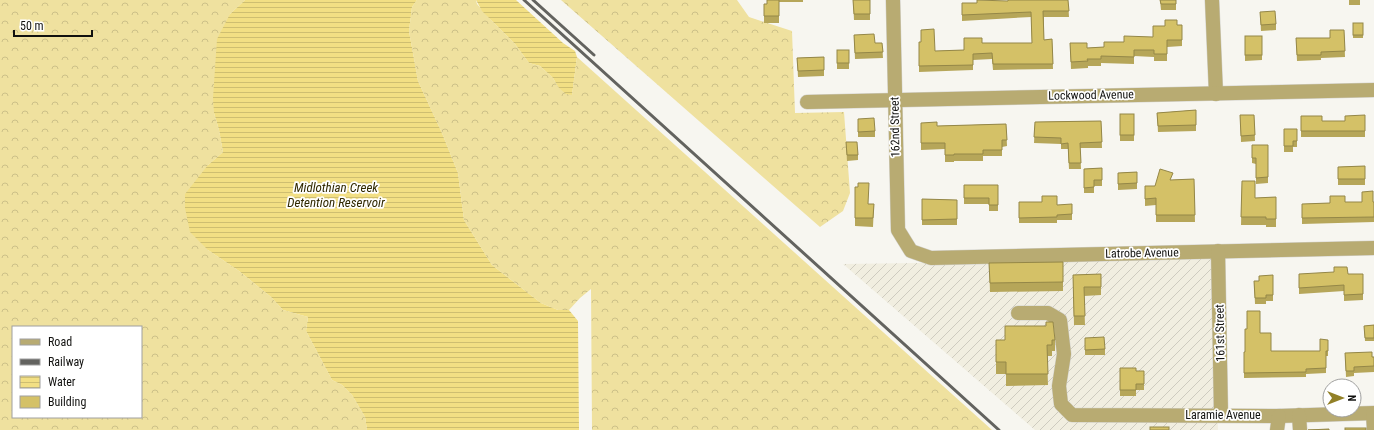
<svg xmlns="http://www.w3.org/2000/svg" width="1374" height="430" font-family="'Roboto Condensed',sans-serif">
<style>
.industrial{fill:url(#industrial-furrows)}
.forest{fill:url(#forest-crowns);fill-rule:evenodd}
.water{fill:url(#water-rules)}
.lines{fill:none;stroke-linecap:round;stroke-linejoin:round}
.minor-casing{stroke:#d2d1cc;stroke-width:15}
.minor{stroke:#b8ab72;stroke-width:14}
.rail{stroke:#63635f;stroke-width:3}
.wall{fill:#b6a659}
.building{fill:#d4c167;stroke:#948748}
.labels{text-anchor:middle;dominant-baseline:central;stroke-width:3.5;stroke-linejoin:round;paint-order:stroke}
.street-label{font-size:12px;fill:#11110f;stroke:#fff}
.water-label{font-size:13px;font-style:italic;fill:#312901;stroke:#fff}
</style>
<defs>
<pattern id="industrial-furrows" width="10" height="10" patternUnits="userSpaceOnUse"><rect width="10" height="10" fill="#f1eee0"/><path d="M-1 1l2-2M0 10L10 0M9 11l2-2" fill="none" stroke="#cecbbf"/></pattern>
<pattern id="forest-crowns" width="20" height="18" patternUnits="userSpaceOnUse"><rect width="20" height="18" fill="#efe19f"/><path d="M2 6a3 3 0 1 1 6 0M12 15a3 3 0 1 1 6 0" fill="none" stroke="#ccc088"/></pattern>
<pattern id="water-rules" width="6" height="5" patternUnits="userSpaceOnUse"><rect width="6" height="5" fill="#f2df84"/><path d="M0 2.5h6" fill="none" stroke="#cebe71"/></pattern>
</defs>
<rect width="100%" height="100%" fill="#f7f6f0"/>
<path class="industrial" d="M1213,259L1218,430H1035L843,264Z"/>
<g class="forest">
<path d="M0,0H245L230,14L214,113L219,130L223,152L208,165V250L239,271L271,297L283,310L308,317L306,331L332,380L342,385L352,395L365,417L367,430H0ZM13,327H141V417H13Z"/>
<path d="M417,0H476L477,4L492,21L515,44L529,63L540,66L553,78L558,87L572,95L577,57L992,430H592L591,289L580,298L569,310H558L541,303L492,265L464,220L458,173L442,133L418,81L409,31L412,7Z"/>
<path d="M561,0H737L749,17L792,31L795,113L844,112L850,193L843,211L820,227Z"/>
</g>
<g class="water">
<path d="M245,0H417L412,7L409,31L418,81L442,133L458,173L464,220L492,265L541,303L558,310H569L578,321L579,430H367L365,417L352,395L342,385L332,380L306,331L308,317L283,310L271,297L239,271L208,250L190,232L185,208V194L208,165L223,152L219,130L214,113L213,98L217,39L230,14Z"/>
<path d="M476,0H516L563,43L575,51L577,57L572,95L566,94L558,87L553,78L540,66L529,63L515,44L482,11Z"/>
</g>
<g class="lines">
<defs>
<g id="minor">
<path d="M893,0L898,230L911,251L931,258L1374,248"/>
<path d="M1212,0L1216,94"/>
<path d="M807,102L1374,90"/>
<path d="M1218,251L1221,415"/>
<path d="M1018,313H1048L1060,320L1064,354L1059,386L1061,404L1072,415L1279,416L1374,413"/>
<path d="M1373,414L1374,430"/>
<path d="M1299,415L1300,430"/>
<path d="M1277,430L1279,416"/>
</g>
</defs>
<use href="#minor" class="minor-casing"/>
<use href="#minor" class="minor"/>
<g class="rail">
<path d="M524,0L999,430"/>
<path d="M533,0L594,55"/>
</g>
</g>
<g class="wall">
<path d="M767,0H803V2H779V23H764V4H767Z"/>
<path d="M853,0H870V20H854Z"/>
<path d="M1068,0L1069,17H1044V40L1052,39L1053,69L993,70L992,59L973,60V70L919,72V42L935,51L964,50L982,43H1032L1031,17L962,21V3H977L1008,1Z"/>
<path d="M1160,0H1176V10H1161Z"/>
<rect x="1349" y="0" width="11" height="5"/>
<path d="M1260,12L1276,24V30L1261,31Z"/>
<rect x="1353" y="23" width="10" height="15"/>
<path d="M1177,25H1182V46L1167,47V61H1154V57L1134,56V64L1101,63V66H1088V68L1071,69L1070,43L1087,48L1104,47L1124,42L1153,37Z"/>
<path d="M1344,30L1345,57L1321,58V60L1297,61L1296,38H1330Z"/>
<path d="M854,35L875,43H882L883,58L855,59Z"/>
<path d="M1245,36H1262V60L1245,61Z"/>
<rect x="837" y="50" width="12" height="19"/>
<path d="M824,57V76L798,77L797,58Z"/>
<path d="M1196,110V131L1158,132L1157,113Z"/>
<rect x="1120" y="114" width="14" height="27"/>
<path d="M1240,115H1254L1255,141L1241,142Z"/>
<path d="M1365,115V137H1301V116L1322,121H1345Z"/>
<path d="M858,119L875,131V137H858Z"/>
<path d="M1101,121L1102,148H1080L1081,169H1069L1068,149H1061V144L1034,143L1035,122Z"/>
<path d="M921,123L937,126L1006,124L1007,146L1002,147V156H983V161H954V162H945V149L921,150Z"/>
<path d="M1284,129H1297V147H1293V152H1284Z"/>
<path d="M846,142L858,155V160L847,161Z"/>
<path d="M1252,145H1268V183L1256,184V164L1252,163Z"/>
<path d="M1365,166V185H1338V167Z"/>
<path d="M1102,168V186H1094V193H1084V169Z"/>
<path d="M1137,172V189L1118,190V173Z"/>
<path d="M1194,179L1195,222H1156V205L1145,206V186H1155L1172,180Z"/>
<path d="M1242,181L1255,198L1276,197V227H1266V225H1241Z"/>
<path d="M964,185H998V211H989V204H964Z"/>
<path d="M855,187L868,204H874L873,227L855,226Z"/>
<path d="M922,199L957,200V225H922Z"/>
<path d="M1019,202L1057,205L1072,214V220H1057V223H1019Z"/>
<path d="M1374,202V222L1302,224V204Z"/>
<path d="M1063,262V291L990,292L989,263Z"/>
<path d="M1101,274V295L1084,296L1085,325H1074L1073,275Z"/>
<path d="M1299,274H1363V300L1344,301V291L1299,294Z"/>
<path d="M1273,275V301H1266V304H1255L1254,281H1259Z"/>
<path d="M1374,325V341H1365L1364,326Z"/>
<path d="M1260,333L1271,351H1320L1328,340V356H1326V373L1306,374V377L1244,378V352H1245Z"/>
<path d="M1085,338L1105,349V355H1085Z"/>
<path d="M996,340H1055V351H1052V356H1047L1048,385L1006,386V374H996Z"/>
<path d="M1345,353L1374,357V372L1354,373V376L1346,377Z"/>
<path d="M1120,368L1136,371H1144V390H1136V396H1120Z"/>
</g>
<g class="building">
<path d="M767,0H779V16H764V4H767Z"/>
<path d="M853,0H870V14H854Z"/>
<path d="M977,0L1008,1V0H1068L1069,11H1043L1044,40L1052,39L1053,64H993L992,53L973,54V65L919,66V42H921V30L934,29L935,51L964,50V38H982V43H1032L1031,12L962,15V3H977Z"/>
<path d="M1160,0H1176V4H1161Z"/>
<path d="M1275,11L1276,24L1261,25L1260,12Z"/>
<path d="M1165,20H1177V25H1182V40H1167V54H1154V50H1134V57L1101,56V59H1087L1088,61L1071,62L1070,43H1087V48L1104,47V42H1124V36L1153,37V26H1165Z"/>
<rect x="1353" y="23" width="10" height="12"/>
<path d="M1330,30H1344L1345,51L1321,52V55H1297L1296,38H1330Z"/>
<path d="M874,34L875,43H882L883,52L855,53L854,35Z"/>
<rect x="1245" y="36" width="17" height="19"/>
<rect x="837" y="50" width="12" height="13"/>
<path d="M824,57V70L798,71L797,58Z"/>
<path d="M1196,110V125L1158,126L1157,113Z"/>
<rect x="1120" y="114" width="14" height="21"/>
<path d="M1240,115H1254L1255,135L1241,136Z"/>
<path d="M1365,115V131H1301V116H1322V121H1345V116Z"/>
<path d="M874,118L875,131L858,132V119Z"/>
<path d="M1101,121L1102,142L1080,143L1081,163H1069L1068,143L1061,144V138L1034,137L1035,122Z"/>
<path d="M937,122V126L1006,124L1007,140H1002V150H983V154H954V155H945V143H921V123Z"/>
<path d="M1284,129H1297V141H1293V146H1284Z"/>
<path d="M846,142H857L858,155H847Z"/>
<path d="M1252,145H1268V177L1256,178V158H1252Z"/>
<path d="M1365,166V179H1338V167Z"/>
<path d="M1102,168V180H1094V187L1084,188V169Z"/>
<path d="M1160,169L1173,173L1170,180L1194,179L1195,215H1156V198L1145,199V186H1155Z"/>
<path d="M1137,172V183L1118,184V173Z"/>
<path d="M1242,181H1255V198L1276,197V219H1266V217H1241Z"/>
<path d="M858,183H869L868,204H874L873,218H855V187H858Z"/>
<path d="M964,185H998V205H989V198H964Z"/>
<path d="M1373,191V202H1374V217L1302,218V204L1330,203V196H1345V202H1362V192Z"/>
<path d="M1042,196H1057V205L1072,204V214L1057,215V217L1019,218V202H1042Z"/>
<path d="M922,199L957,200V219L922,220Z"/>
<path d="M1063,262V282L990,283L989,263Z"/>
<path d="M1334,267H1347L1348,274H1363V294L1344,295V285L1299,288V274L1334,272Z"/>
<path d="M1101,274V287H1084L1085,316H1074L1073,275Z"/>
<path d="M1273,275V295H1266V298H1255L1254,281H1259V276Z"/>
<path d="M1247,311H1260V333H1271V351H1320V339L1328,340V351H1326V368L1306,369V372L1244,373V352H1245V329H1247Z"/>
<path d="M1046,322H1053L1055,340H1052V345H1047L1048,374H1006V362H996V340H1005V326H1046Z"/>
<path d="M1374,325V338H1365L1364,326Z"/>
<path d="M1104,337L1105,349L1085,350V338Z"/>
<path d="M1372,352V357H1374V366L1354,367V371H1346L1345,353Z"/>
<path d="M1120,368H1136V371H1144V384H1136V390H1120Z"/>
<rect x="1150" y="427" width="19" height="3"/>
<rect x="1345" y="428" width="21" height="2"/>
<path d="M1329,429V430H1308Z"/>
</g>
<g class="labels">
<g class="street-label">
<text transform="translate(1091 95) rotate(-1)">Lockwood Avenue</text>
<text transform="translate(895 127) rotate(-91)">162nd Street</text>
<text transform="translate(1142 253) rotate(-1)">Latrobe Avenue</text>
<text transform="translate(1220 333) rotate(-91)">161st Street</text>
<text x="1223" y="415">Laramie Avenue</text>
</g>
<g class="water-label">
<text x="336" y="187">Midlothian Creek<tspan x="336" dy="15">Detention Reservoir</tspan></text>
</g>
</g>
<rect x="12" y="326" width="130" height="92" fill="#ffffff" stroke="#a0a09f"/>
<rect x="20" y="339" width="20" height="6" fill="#b8ab72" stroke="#a0a09f"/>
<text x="48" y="346" font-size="12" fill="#11110f">Road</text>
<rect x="20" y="359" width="20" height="6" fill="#63635f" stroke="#a0a09f"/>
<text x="48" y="366" font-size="12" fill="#11110f">Railway</text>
<rect x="20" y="376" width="20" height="12" fill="url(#water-rules)" stroke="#a0a09f"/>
<text x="48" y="386" font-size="12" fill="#11110f">Water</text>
<rect x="20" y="396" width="20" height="12" fill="#d4c167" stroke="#a0a09f"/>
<text x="48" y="406" font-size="12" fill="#11110f">Building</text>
<g transform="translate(1342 398) rotate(90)"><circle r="19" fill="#ffffff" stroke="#a0a09f"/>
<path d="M0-3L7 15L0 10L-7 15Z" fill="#928027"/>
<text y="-6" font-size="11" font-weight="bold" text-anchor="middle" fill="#11110f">N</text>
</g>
<path d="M14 30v6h78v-6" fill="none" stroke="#11110f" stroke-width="2"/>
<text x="20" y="30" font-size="12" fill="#11110f" stroke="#ffffff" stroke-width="3" paint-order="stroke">50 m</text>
</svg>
